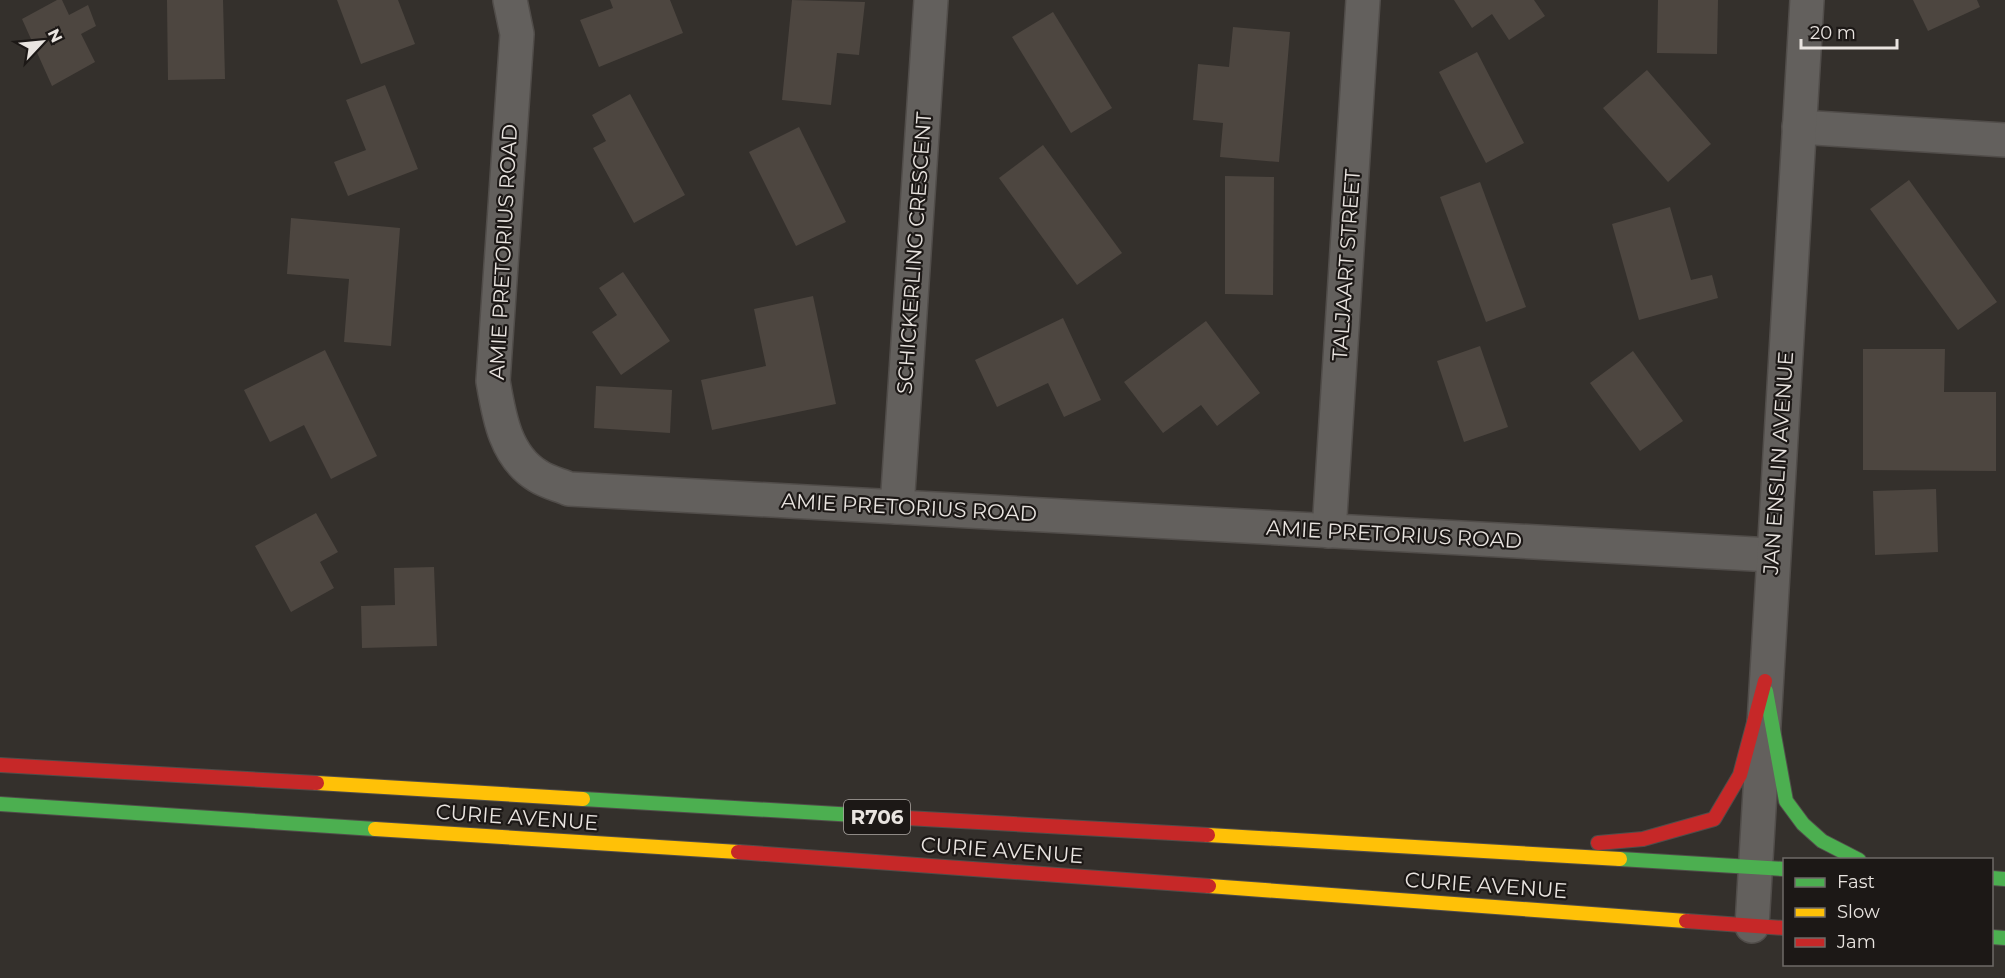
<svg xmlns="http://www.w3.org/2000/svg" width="2005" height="978" font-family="Montserrat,sans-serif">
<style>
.building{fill:#4d4640}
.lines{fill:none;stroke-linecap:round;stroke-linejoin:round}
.street-casing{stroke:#514d4a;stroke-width:36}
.fast-casing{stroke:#514d4a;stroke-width:16}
.slow-casing{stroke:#514d4a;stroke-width:16}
.jam-casing{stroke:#514d4a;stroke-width:16}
.street{stroke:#63605d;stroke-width:33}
.fast{stroke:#4caf50;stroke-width:14}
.slow{stroke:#ffc107;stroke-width:14}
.jam{stroke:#c62828;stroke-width:14}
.labels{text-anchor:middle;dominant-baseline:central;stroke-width:4.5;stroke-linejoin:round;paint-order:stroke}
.shield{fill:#1c1816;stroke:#aca7a3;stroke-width:1.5}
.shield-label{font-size:20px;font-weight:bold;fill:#e9e4e0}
.street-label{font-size:21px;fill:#e9e4e0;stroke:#1c1816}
</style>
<rect width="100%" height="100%" fill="#34302c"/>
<g class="building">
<path d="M57,0H62L69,15L88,5L96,26L81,34L95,62L52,86L22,19Z"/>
<path d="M167,0H223L225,79L168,80Z"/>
<path d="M337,0H398L415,44L361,64Z"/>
<path d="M610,0H670L683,33L599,67L580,20L613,8Z"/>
<path d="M792,0L865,2L859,55L837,53L831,105L782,100Z"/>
<path d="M1454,0H1534L1545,16L1509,40L1492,14L1472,28Z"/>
<path d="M1658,0H1718L1717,54L1657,53Z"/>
<path d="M1913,0H1977L1980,7L1928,31Z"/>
<path d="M1053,12L1112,108L1071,133L1012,37Z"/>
<path d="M1233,27L1290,32L1279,162L1220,157L1223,123L1193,120L1198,64L1229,67Z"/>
<path d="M1477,52L1524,143L1486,163L1439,72Z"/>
<path d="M1647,70L1711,144L1668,182L1603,108Z"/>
<path d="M385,85L418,169L348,196L334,162L366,150L346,100Z"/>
<path d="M630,94L685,195L634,223L593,148L606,141L592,115Z"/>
<path d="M799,127L846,222L796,246L749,152Z"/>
<path d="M1043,145L1122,253L1077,285L999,178Z"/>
<path d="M1225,176L1274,177L1273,295L1225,294Z"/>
<path d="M1909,180L1997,302L1958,330L1870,209Z"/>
<path d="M1480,182L1526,307L1486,322L1440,197Z"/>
<path d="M1670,207L1691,280L1712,275L1718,298L1639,320L1612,224Z"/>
<path d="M291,218L400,228L391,346L344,342L349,279L287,274Z"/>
<path d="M623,272L670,341L621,375L592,332L617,315L599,288Z"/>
<path d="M813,296L836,404L712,430L701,380L766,366L754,309Z"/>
<path d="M1063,318L1101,400L1064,417L1048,383L997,407L975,360Z"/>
<path d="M1206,321L1260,393L1217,426L1201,405L1163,433L1124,382Z"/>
<path d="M1480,346L1508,427L1464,442L1437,361Z"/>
<path d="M1863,349H1945L1944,392H1996V471L1863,470Z"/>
<path d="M325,350L377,456L331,479L304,425L270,442L244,390Z"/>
<path d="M1633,351L1683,421L1640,451L1590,383Z"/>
<path d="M596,386L672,390L670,433L594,428Z"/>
<path d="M1936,489L1938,552L1875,555L1873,491Z"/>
<path d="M316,513L338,552L320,562L334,588L291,612L255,546Z"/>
<path d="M434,567L437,646L362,648L361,606L395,605L394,568Z"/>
</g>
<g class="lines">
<defs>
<g id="street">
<path d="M510,0L517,34L493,381C499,416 505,456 538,476C547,482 560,485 569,489L1772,555"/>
<path d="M1799,127L2005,140"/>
<path d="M897,507L931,0"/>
<path d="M1329,531L1363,0"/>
<path d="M1752,926L1807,0"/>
</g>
<g id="fast">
<path d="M1766,691L1786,801L1803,824L1822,841L1859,860"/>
<path d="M583,799L889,817"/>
<path d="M0,804L375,829"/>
<path d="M1620,859L1784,869"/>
<path d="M1992,878L2005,879"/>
<path d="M1992,937L2005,938"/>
</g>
<g id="slow">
<path d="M317,783L583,799"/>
<path d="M375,829L738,852"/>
<path d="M1208,835L1620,859"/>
<path d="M1209,886L1686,921"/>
</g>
<g id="jam">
<path d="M0,765L317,783"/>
<path d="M889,817L1208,835"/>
<path d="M1598,843L1643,839L1714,819L1740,775L1765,681"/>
<path d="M738,852L1209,886"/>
<path d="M1686,921L1784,928"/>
</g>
</defs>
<use href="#street" class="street-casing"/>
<use href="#fast" class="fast-casing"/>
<use href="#slow" class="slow-casing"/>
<use href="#jam" class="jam-casing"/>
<use href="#street" class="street"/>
<use href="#fast" class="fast"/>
<use href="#slow" class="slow"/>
<use href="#jam" class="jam"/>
</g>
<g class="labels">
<rect class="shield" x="844" y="800" width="66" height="34" rx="4.5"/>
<g class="shield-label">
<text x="877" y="817">R706</text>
</g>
<g class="street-label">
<text transform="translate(503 252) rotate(-87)">AMIE PRETORIUS ROAD</text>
<text transform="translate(914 253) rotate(-86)">SCHICKERLING CRESCENT</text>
<text transform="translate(1346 265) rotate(-86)">TALJAART STREET</text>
<text transform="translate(1778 463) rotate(-86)">JAN ENSLIN AVENUE</text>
<text transform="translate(909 507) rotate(3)">AMIE PRETORIUS ROAD</text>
<text transform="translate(1394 534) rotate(3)">AMIE PRETORIUS ROAD</text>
<text transform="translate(517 817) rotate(4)">CURIE AVENUE</text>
<text transform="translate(1002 850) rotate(4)">CURIE AVENUE</text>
<text transform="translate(1486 885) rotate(4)">CURIE AVENUE</text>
</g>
</g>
<rect x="1783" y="858" width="210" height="108" fill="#1c1816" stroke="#6e6a67" stroke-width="1.5"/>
<rect x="1795" y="878" width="30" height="9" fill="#4caf50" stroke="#6e6a67" stroke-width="1.5"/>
<text x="1837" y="888" font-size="18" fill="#e9e4e0">Fast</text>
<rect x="1795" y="908" width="30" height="9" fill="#ffc107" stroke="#6e6a67" stroke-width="1.5"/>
<text x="1837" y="918" font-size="18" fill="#e9e4e0">Slow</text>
<rect x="1795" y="938" width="30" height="9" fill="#c62828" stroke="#6e6a67" stroke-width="1.5"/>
<text x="1837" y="948" font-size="18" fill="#e9e4e0">Jam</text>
<g transform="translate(42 42) rotate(64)" stroke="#1c1816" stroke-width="4.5" paint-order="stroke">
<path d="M0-4.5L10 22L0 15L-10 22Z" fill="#e9e4e0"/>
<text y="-9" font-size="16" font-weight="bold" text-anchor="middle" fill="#e9e4e0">N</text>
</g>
<path d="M1801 39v9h96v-9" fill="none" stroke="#e9e4e0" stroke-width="3"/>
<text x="1810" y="39" font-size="18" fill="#e9e4e0" stroke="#1c1816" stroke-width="4.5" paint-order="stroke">20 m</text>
</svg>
